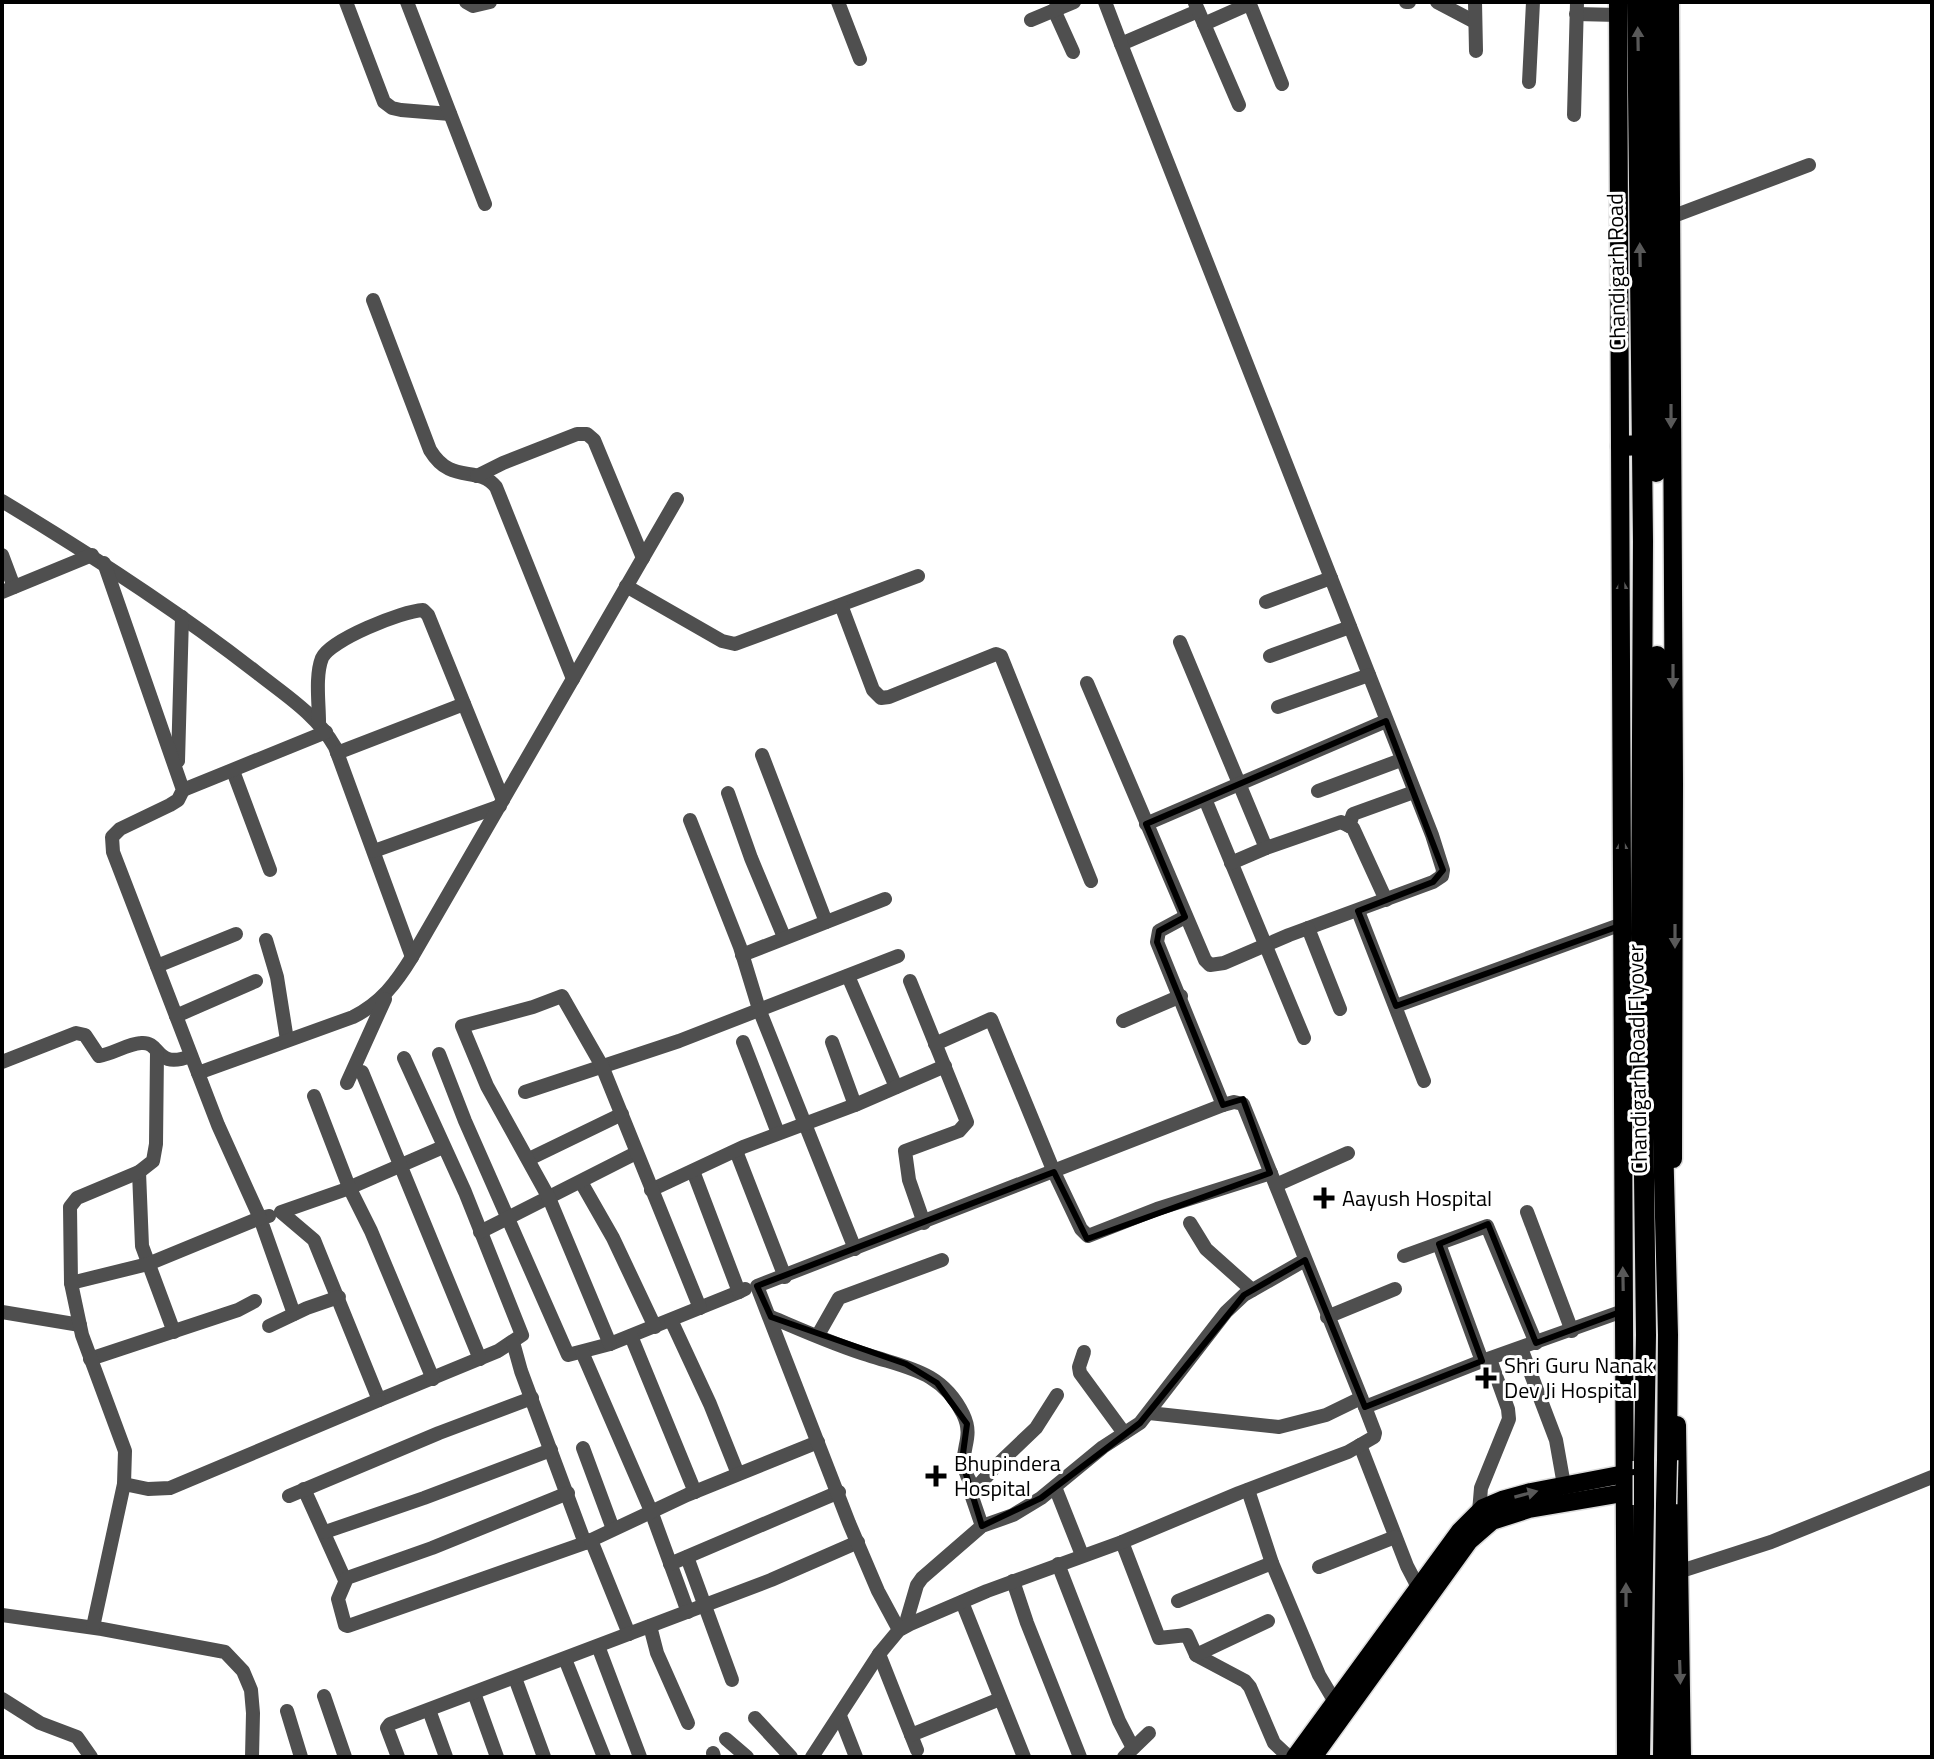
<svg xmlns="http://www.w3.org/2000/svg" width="1934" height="1759" font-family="'Titillium Web',sans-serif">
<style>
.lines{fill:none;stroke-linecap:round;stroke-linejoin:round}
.major-casing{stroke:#dbdbdb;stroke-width:21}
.highway-casing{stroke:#dbdbdb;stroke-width:23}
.minor{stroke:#4f4f4f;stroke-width:14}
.major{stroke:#000;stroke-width:18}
.highway{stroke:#000;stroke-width:20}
.highway-bridge-casing{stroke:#dbdbdb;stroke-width:23;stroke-linecap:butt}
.highway-bridge{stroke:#000;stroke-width:20}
.oneway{fill:#595959}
.marked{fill:none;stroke:#000;stroke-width:6;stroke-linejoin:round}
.poi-dot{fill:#000;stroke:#fff;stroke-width:3}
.labels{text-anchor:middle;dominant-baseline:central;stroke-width:6;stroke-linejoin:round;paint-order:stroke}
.street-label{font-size:22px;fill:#000;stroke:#fff}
.poi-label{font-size:22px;fill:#000;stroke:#fff;text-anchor:start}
</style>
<rect width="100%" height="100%" fill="#fff"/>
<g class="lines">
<defs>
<g id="major">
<path d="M1618,2L1626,1757"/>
<path d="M1670,2L1674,783L1673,1159"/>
<path d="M1677,1425L1682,1757"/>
<path d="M1295,1757L1460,1531L1483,1508L1502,1500L1531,1492L1635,1472"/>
<path d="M1313,1757L1469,1541L1492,1521L1529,1509L1635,1491"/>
</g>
<g id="highway">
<path d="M1637,2L1643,541L1641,934L1646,1335L1644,1461"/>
<path d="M1621,446L1642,445"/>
<path d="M1656,472L1657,2"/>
<path d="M1657,656L1658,941L1668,1335L1667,1460"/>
<path d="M1640,1757L1644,1505"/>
<path d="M1663,1757L1666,1504"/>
</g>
</defs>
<use href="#major" class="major-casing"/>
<use href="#highway" class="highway-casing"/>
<g class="minor">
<path d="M346,2L384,102L392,108L401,110L450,114"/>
<path d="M407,2L485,204"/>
<path d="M466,2L473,6L490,2"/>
<path d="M838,2L860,59"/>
<path d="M1105,2L1121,44L1198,11"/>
<path d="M1249,2L1282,84"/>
<path d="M1406,2H1409"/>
<path d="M1437,2L1475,22"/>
<path d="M1475,2L1476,51"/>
<path d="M1195,3L1239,105"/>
<path d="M1054,10L1073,52"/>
<path d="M1576,14L1618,15"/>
<path d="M1031,20L1074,2"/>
<path d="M1204,24L1249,4"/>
<path d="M1529,82L1533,2"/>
<path d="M1574,115L1577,2"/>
<path d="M1671,217L1809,165"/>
<path d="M373,300L430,450C452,486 477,464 496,487L573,679"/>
<path d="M477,476L503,463L577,434H587L594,440L643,558"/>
<path d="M2,501C90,554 175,609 256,672C285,695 316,714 335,747L412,957"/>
<path d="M2,555L14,587"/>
<path d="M626,586L722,641L735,644L918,576"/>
<path d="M2,592L92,555"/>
<path d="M1266,602L1331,578"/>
<path d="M841,605L873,690L881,698L889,697L996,654L1001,656L1091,881"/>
<path d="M1180,642L1266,848"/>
<path d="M1270,656L1350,627"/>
<path d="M1087,683L1205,960L1210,965L1224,963L1289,935L1433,882L1442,876L1443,870L1432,835L1121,44"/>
<path d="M1278,707L1369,675"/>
<path d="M319,722C319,703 315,676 322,658C330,640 402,611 423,610L428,615L503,800"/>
<path d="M337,753L464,704"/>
<path d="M762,755L826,922"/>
<path d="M178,761L182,617"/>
<path d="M233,771L270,870"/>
<path d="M183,790L326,732"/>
<path d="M1318,791L1401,760"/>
<path d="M728,793L751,858L784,937"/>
<path d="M1205,799L1304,1038"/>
<path d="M690,820L740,947L759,1009L855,1249"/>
<path d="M1146,824L1386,721"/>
<path d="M1349,826L1353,814L1414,792"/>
<path d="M374,851L500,806"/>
<path d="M1231,863L1266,848L1341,822L1353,828L1386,900"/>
<path d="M1358,911L1424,1081"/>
<path d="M1185,917L1159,931L1157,942L1223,1105"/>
<path d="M1308,928L1340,1009"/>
<path d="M266,940L277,977L287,1040"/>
<path d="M742,955L885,899"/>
<path d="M157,966L236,934"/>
<path d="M848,976L896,1087"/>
<path d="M910,981L967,1122L959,1131L905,1151L909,1180L924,1223"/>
<path d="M1396,1006L1622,924"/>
<path d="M176,1016L256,981"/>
<path d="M1123,1021L1181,996"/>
<path d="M743,1042L778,1133"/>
<path d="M832,1042L855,1105"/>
<path d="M935,1044L991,1019L1054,1172L1081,1229L1088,1236L1157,1209L1271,1173"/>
<path d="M439,1054L465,1121L568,1355L610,1344L739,1292"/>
<path d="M404,1058L465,1192L522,1335L498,1351L379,1400L314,1240L281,1212L344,1190L443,1147"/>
<path d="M2,1062L76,1033L85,1035L99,1056C113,1054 127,1044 141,1043C162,1041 154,1070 191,1056"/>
<path d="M362,1072L480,1359"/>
<path d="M198,1073L353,1017C381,1003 396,983 412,957L677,499"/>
<path d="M347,1083L385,999"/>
<path d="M525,1092L679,1041L898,956"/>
<path d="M314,1096L349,1187L371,1231L433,1379"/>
<path d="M736,1151L785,1277"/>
<path d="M529,1159L622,1114"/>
<path d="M693,1171L739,1292L745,1289"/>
<path d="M139,1172L142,1246L174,1332"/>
<path d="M581,1182L613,1238L655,1327"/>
<path d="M1276,1185L1348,1153"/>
<path d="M651,1190L743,1147L855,1105L945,1066"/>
<path d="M1527,1212L1572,1331"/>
<path d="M269,1216L260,1218L294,1314"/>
<path d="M1190,1223L1206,1249L1252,1290"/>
<path d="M480,1232L636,1153"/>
<path d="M1439,1244L1482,1361"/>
<path d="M1404,1256L1487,1226L1536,1343"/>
<path d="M71,1283L148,1264L260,1218L218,1125L113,852L112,837L120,829L170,805L178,800L183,790L104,563"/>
<path d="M2,1312L80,1325"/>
<path d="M771,1317C802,1330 835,1345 868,1355C907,1368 942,1371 963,1414C978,1445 949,1454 975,1489"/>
<path d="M1327,1317L1395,1289"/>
<path d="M671,1320L710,1404L738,1474"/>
<path d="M269,1326L307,1308L339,1297"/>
<path d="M818,1335L839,1298L942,1260"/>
<path d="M631,1336L695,1492"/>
<path d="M513,1342L521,1371L585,1543"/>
<path d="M610,1344L549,1198L487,1086L462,1026L533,1007L562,996L602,1066L700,1308"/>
<path d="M1521,1348L1556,1440L1564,1485"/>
<path d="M582,1352L651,1511L688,1612"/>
<path d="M1084,1352L1079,1367L1080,1373L1124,1433"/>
<path d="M90,1359L238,1310L255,1301"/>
<path d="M1365,1407L1482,1361L1623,1311"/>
<path d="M1149,1413L1279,1427L1326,1415L1361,1398"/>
<path d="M1360,1445L1407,1566L1418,1587"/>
<path d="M583,1448L613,1529"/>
<path d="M124,1484L148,1489L170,1488L379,1400"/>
<path d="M1055,1487L1082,1555"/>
<path d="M304,1489L345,1580"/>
<path d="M1248,1490L1272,1563L1319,1675L1335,1702"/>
<path d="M568,1493L432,1548L347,1578L338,1599L345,1625L348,1626L585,1543L687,1495L818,1442"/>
<path d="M289,1496L439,1433L532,1398"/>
<path d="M1479,1512L1481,1488L1509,1419L1508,1409L1490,1359"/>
<path d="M982,1526L971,1494L995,1467L1036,1428L1057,1395"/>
<path d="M325,1532L424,1498L551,1450"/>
<path d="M591,1540L629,1634"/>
<path d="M1122,1542L1159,1638L1187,1635L1196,1655L1245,1681L1250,1687L1274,1743L1289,1757"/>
<path d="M687,1557L732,1680"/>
<path d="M670,1564L839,1492"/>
<path d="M1058,1564L1119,1721L1133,1748"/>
<path d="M1319,1567L1395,1537"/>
<path d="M1678,1572L1771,1542L1932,1477"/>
<path d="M1013,1581L1027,1623L1080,1757"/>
<path d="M1178,1601L1272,1563"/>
<path d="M962,1602L1024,1757"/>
<path d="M2,1615L102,1629L225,1652L243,1671L251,1690L253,1713L252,1757"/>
<path d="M650,1626L657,1653L688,1723"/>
<path d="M905,1626L917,1585L922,1578L982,1526L1013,1515L1041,1498L1103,1447L1140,1423L1226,1312L1244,1295L1305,1260"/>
<path d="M93,1627L124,1484L125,1451L82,1335L71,1283L70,1207L77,1198L139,1172L153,1161L156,1144L157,1052"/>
<path d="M598,1646L640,1757"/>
<path d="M879,1654L917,1750"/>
<path d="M1196,1655L1268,1621"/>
<path d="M565,1659L604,1757"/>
<path d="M515,1678L544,1757"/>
<path d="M474,1693L497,1757"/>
<path d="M324,1696L345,1757"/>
<path d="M2,1699L40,1723L77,1737L91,1757"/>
<path d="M429,1710L446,1757"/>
<path d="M287,1711L301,1757"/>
<path d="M840,1716L856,1757"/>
<path d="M755,1718L791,1757"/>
<path d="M911,1735L1000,1699"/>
<path d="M726,1739L747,1757"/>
<path d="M713,1753L714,1757"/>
<path d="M398,1757L387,1728L390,1724L771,1580L858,1542"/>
<path d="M812,1757L879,1654L899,1630L910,1624L987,1591L1122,1542L1239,1493L1348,1452L1374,1437L1375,1433L1365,1407L1243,1104L1234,1102L1223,1105L757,1286L849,1523L878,1591L899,1630"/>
<path d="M1124,1757L1149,1733"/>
</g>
<use href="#major" class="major"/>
<use href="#highway" class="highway"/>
<defs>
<g id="highway-bridge">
<path d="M1666,1504L1667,1460"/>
<path d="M1644,1505V1461"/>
</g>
</defs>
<use href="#highway-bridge" class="highway-bridge-casing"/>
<use href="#highway-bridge" class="highway-bridge"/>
</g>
<defs><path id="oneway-solid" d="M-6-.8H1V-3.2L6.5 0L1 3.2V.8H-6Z" transform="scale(2)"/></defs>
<g class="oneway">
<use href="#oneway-solid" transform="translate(1638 39) rotate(-91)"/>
<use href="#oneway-solid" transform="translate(1640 255) rotate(-91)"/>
<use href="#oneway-solid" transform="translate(1671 416) rotate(90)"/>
<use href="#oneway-solid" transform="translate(1622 591) rotate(-90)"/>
<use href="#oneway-solid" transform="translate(1673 676) rotate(90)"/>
<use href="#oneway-solid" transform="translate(1622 851) rotate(-90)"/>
<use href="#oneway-solid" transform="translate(1675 936) rotate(90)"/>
<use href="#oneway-solid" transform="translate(1623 1279) rotate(-91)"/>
<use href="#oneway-solid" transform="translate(1526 1494) rotate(-15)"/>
<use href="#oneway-solid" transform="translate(1626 1595) rotate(-90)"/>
<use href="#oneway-solid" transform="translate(1680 1672) rotate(88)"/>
</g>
<path class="marked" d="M1642,445L1644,1471L1625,1473L1623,1311L1536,1343L1488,1224L1439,1244L1482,1361L1365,1407L1305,1260L1244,1295L1140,1423L1041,1498L982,1526L962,1461L967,1424L937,1383L906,1364L771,1317L757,1286L1054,1172L1087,1239L1270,1173L1243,1099L1223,1105L1157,942L1159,931L1185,917L1146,824L1386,721L1443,870L1433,882L1358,911L1396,1006L1622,925L1621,446Z"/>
<g class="poi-dot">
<path d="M1320 1186h8v8h8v8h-8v8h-8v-8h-8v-8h8z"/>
<path d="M1482 1366h8v8h8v8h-8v8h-8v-8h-8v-8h8z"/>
<path d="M932 1464h8v8h8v8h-8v8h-8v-8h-8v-8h8z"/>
</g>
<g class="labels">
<g class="street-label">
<text transform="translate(1616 272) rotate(-91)">Chandigarh Road</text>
<text transform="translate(1637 1059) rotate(-91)">Chandigarh Road Flyover</text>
</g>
<g class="poi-label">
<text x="1342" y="1198">Aayush Hospital</text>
<text x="1504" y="1365">Shri Guru Nanak<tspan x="1504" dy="25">Dev Ji Hospital</tspan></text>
<text x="954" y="1463">Bhupindera<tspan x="954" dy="25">Hospital</tspan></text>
</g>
</g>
<rect width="1934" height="1759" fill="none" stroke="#000000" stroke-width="8"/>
</svg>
